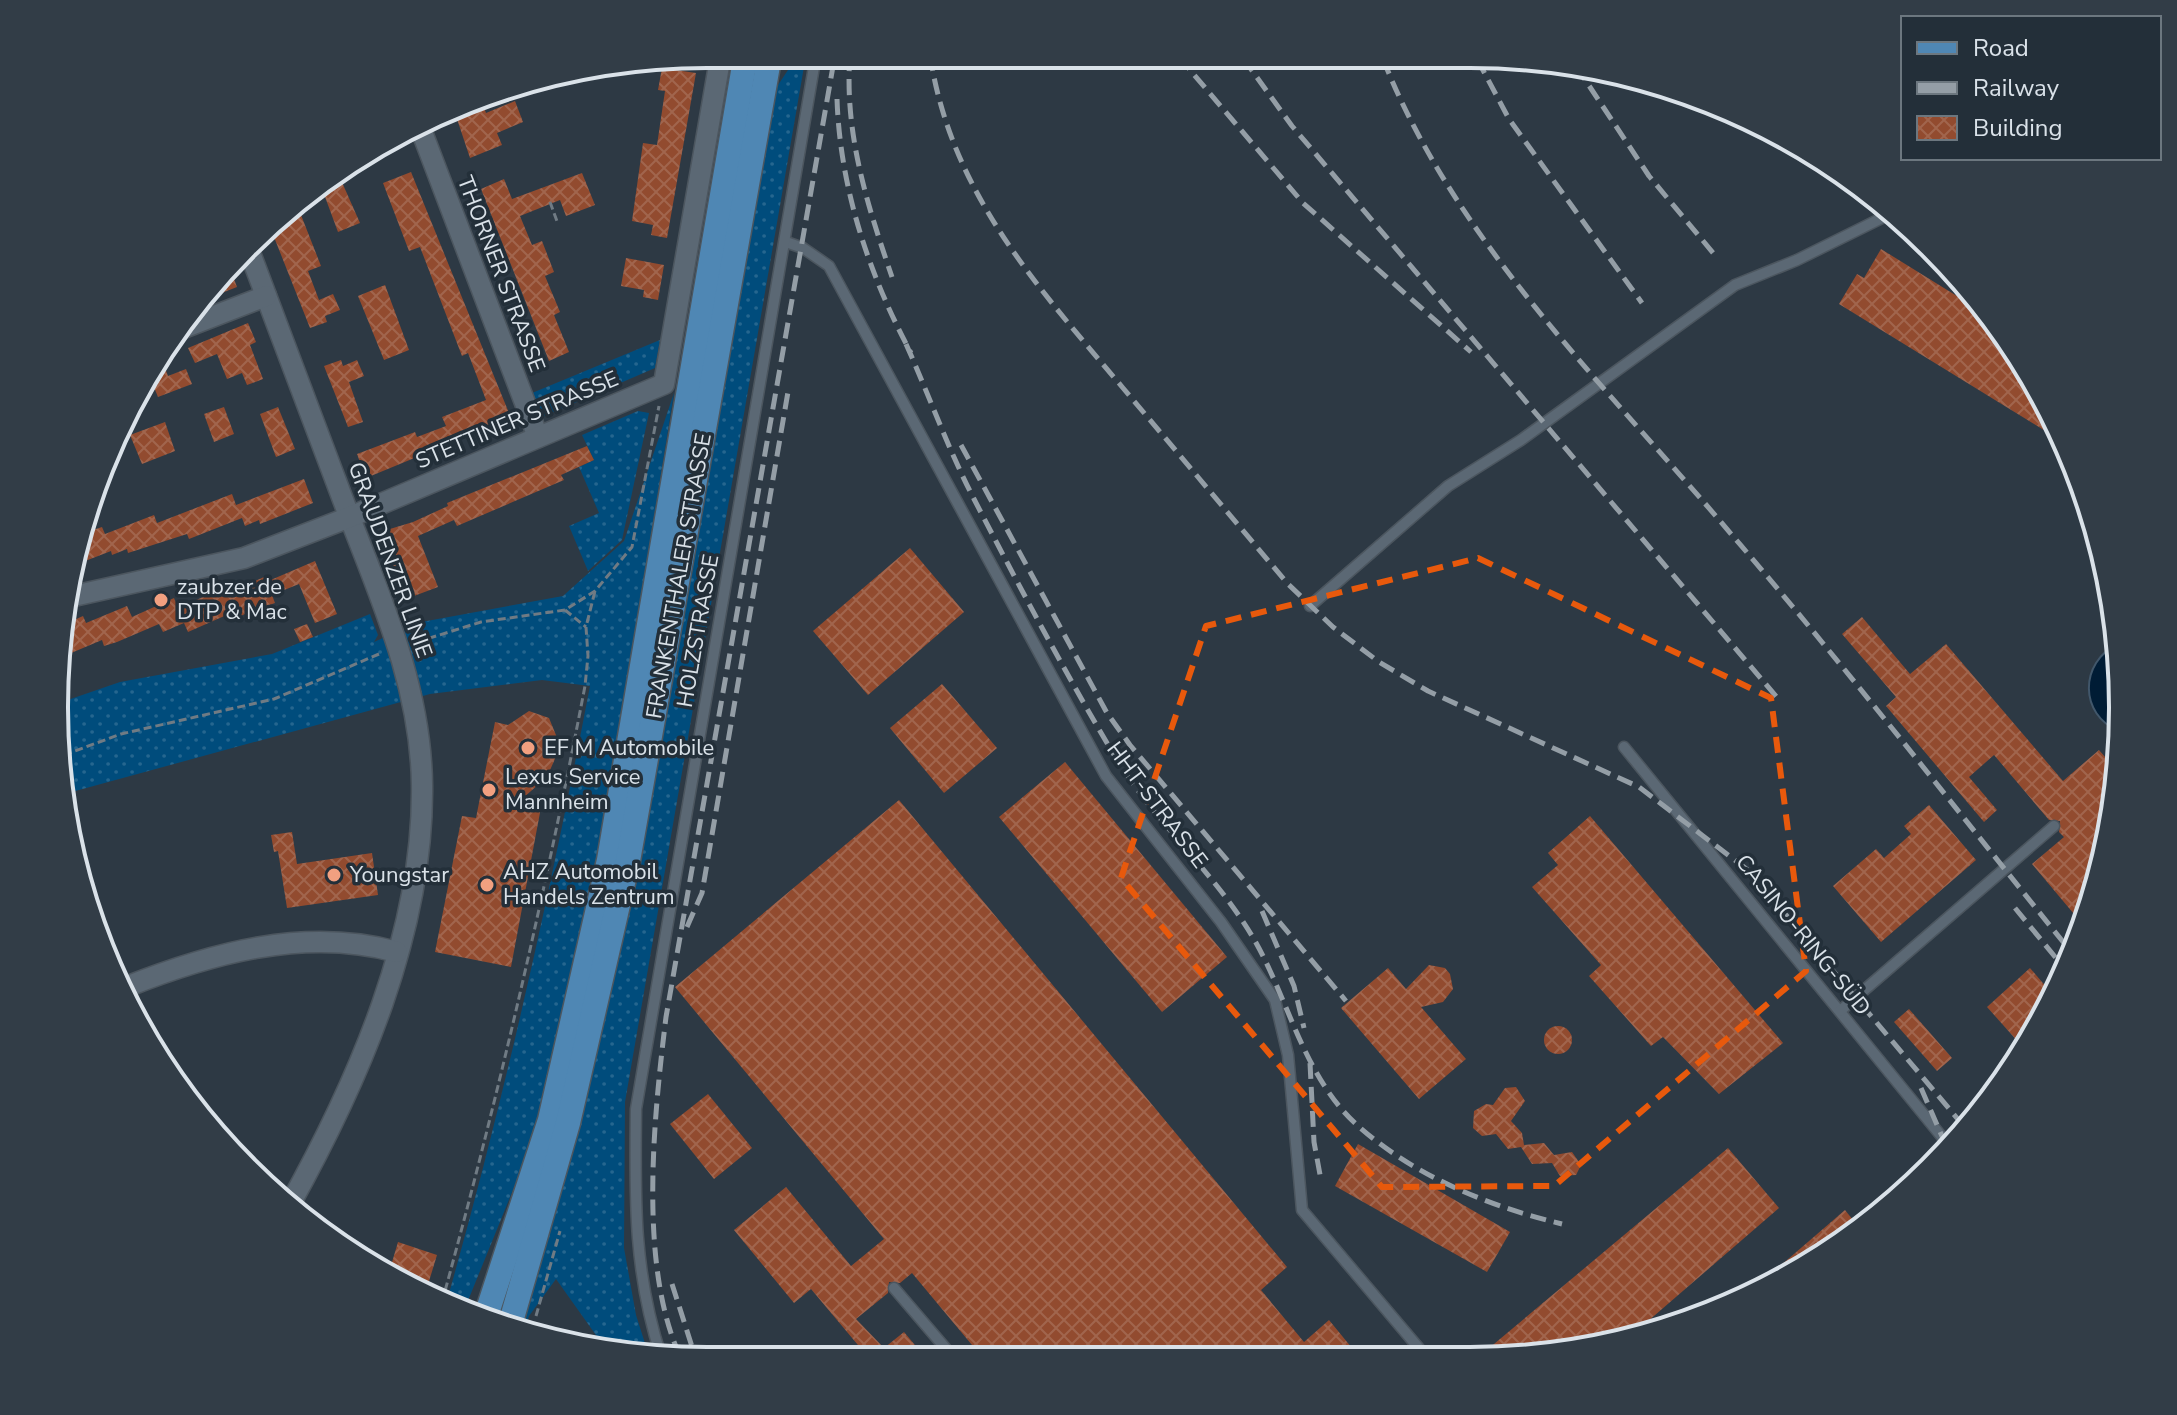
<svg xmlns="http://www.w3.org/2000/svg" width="2177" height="1415" font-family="'Nunito Sans',sans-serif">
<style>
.grass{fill:url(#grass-dots)}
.water{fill:#001c35;stroke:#41576b;stroke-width:2}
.building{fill:url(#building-cross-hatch)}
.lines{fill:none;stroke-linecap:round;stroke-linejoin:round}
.service-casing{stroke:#4c565f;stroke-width:13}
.minor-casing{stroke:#4c565f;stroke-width:23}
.primary-casing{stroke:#4c565f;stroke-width:27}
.path{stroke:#707b84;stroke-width:3;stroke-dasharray:8 4;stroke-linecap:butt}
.service{stroke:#5b6874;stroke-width:10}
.minor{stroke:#5b6874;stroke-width:20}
.primary{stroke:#4f87b4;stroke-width:24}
.rail{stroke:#949ea6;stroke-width:5;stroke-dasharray:16 8;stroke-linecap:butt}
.marked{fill:none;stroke:#e8590c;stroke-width:6;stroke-dasharray:16 10;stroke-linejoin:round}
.poi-dot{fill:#f2a080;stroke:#232f39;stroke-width:3}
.labels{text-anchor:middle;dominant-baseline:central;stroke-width:7;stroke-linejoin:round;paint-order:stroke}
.street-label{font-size:22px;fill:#dae2e9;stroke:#232f39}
.poi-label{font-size:22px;fill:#dae2e9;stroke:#232f39;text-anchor:start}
.rim{fill:none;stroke:#dae2e9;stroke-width:4}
</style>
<defs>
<pattern id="grass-dots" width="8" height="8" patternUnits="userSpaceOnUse" patternTransform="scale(2)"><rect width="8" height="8" fill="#004c7c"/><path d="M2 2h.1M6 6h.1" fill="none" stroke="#25668f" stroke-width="1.8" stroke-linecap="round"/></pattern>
<pattern id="building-cross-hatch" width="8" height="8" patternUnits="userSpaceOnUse" patternTransform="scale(2)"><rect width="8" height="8" fill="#924b2f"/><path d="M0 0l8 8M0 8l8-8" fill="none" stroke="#a1654d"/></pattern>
</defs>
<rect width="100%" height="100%" fill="#2d3944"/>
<g class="grass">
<path d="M794,55H806L625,1102L624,1248L636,1315L649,1356L608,1352L556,1279L529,1316L525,1329L521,1328L776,88L792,64Z"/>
<path d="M660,340L655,368L542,417L532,393Z"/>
<path d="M674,393L599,858L560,1036L530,1148L463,1313L446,1304C504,1100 550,895 590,686L542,680L430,694L68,793L59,703L120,682L272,654L370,614L378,635L374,642L416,623L563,596L624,541Z"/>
<path d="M638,411L649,413L622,540L588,571L569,526L599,513L579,467L594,460L582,435Z"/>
</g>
<path class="water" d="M2118,644L2122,664L2119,731C2079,715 2079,662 2118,644Z"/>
<g class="building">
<path d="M662,68L696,73L667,238L651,235L653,225L632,221L643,143L657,145L665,91L658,90Z"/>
<path d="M480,97L486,113L515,101L523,122L497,133L502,145L470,158L454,110Z"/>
<path d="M337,171L360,223L338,232L321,186Z"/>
<path d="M411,172L511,418L366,478L357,454L415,432L417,437L446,426L442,417L486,400L468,353L462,356L420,247L409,251L383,183Z"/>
<path d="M582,173L595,205L566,216L560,200L520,216L532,245L542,241L554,272L545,276L560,312L554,315L569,352L549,361L481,189L504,179L512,199Z"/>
<path d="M301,215L321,266L308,271L319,300L333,294L340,310L325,316L327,322L310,328L272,232L283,222Z"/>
<path d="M1881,249L1994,319L2055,418L2065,443L1839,304L1857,274L1864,278Z"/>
<path d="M626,258L664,265L658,300L643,297L644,290L621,286Z"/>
<path d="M231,271L237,287L199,302L198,301Z"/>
<path d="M385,285L409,350L384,360L358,296Z"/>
<path d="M248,323L256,342L250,345L263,379L247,385L242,373L227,379L217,354L195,363L188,348Z"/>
<path d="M162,360L168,376L186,369L192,384L158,397L151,380Z"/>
<path d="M341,360L343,366L357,360L364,376L349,382L363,422L348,427L324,366Z"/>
<path d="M224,407L234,434L214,442L204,414Z"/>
<path d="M278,407L295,449L276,457L260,414Z"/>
<path d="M165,422L175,451L142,464L130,435Z"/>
<path d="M587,446L594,460L561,475L564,480L457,526L454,520L418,536L438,587L406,599L380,532L413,522L448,506L447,503Z"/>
<path d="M304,479L313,503L260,524L259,520L245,526L242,518L189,539L187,534L128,553L127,549L112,555L111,551L75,565L81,534L102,527L105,534L154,515L157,523L232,494L236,505Z"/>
<path d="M910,548L964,612L868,695L813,631Z"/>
<path d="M315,561L337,614L315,623L299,584L272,595L275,603L240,616L238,610L188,632L184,623L163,632L159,624L117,642L104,646L102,640L57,659L60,641L67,638L63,625L83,616L86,623L127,606L132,617L174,598L178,608L219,590L221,596L264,577L266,582Z"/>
<path d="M1862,617L1910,674L1946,644L2063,781L2099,750L2112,765L2109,772L2118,779L2117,792L2084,926L2032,864L2064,837L2059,832L2060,821L2049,820L1994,755L1969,777L1997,810L1984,822L1886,706L1896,697L1842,634Z"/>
<path d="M307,624L313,637L300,642L294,629Z"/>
<path d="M942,684L997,748L944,793L890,728Z"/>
<path d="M529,711L549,718L558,740V752L547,777L523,798L542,802L511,967L435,952L462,816L476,818L495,722L508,725Z"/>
<path d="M1065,762L1227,957L1162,1012L999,817Z"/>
<path d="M899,800L1287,1267L1261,1290L1304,1342L1329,1320L1361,1359L982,1357L912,1273L900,1283L889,1282L888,1293L856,1319L884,1348L904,1332L925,1357H868L811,1289L794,1303L734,1230L786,1187L851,1266L884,1239L675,987Z"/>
<path d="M1929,805L1976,860L1881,942L1833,886L1876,849L1884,858L1911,834L1904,826Z"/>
<path d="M1590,816L1783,1043L1719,1094L1663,1037L1651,1046L1589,976L1601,965L1532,887L1558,865L1548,853Z"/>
<path d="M292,832L297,864L372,853L378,895L287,908L278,851L274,852L271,835Z"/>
<path d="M1429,965L1445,968L1450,974L1453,989L1443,1002L1421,1007L1466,1059L1419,1099L1341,1008L1388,968L1406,989Z"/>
<path d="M2030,968L2053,995L2039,1026L2020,1044L1987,1007Z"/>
<path d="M1909,1009L1952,1058L1937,1071L1894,1022Z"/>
<circle cx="1558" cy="1040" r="14"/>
<path d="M1516,1087L1525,1101L1511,1121L1522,1133L1524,1145L1544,1143L1554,1155L1572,1152L1581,1165L1576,1175L1560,1176L1552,1163L1532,1164L1521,1147L1508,1149L1496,1134L1482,1136L1473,1128L1474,1111L1486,1104L1493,1105L1505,1088Z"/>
<path d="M708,1094L752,1148L714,1179L670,1124Z"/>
<path d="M1358,1144L1510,1232L1487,1272L1335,1186Z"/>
<path d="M1728,1148L1779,1208L1625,1341L1512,1360L1476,1359Z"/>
<path d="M1845,1210L1861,1230L1764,1290L1759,1284Z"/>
<path d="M398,1242L437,1255L426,1291L390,1269Z"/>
</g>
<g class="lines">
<defs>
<g id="service">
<path d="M786,242L803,248L829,266L1106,776L1221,922L1275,1000L1288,1055L1302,1210L1428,1359"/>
<path d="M1310,606L1448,486L1521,440L1735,285L1797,260L1894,212"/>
<path d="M1624,747L1951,1148"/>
<path d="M2117,771L2118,770"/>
<path d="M1840,1011L2054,826"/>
<path d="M894,1288L953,1357"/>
<path d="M661,1356C633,1270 635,1197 636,1109L816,55"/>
</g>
<g id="minor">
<path d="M420,127L538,437"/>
<path d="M250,253C282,339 315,426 348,513C382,601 421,688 422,785C424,932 359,1080 289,1206"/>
<path d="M178,330L266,296"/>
<path d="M69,597L244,558L350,517L664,384L721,54"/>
<path d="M126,987C212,953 305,927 397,952"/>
</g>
<g id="primary">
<path d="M485,1319L550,1120L609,860L746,54"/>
<path d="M510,1325L568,1123L628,861L770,54"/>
</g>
</defs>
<use href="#service" class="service-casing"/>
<use href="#minor" class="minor-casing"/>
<use href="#primary" class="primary-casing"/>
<g class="path">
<path d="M550,202L558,224"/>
<path d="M565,610L586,627"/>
<path d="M417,642L481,622L565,610L595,591L632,547L659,406"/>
<path d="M64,755L121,734L274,699L379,654"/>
<path d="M442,1302C498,1098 545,894 585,686L588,656L586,627L595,591"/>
<path d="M536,1316L560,1231"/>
</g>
<use href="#service" class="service"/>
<use href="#minor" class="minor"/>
<use href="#primary" class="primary"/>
<g class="rail">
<path d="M850,55C844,133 867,204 892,277"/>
<path d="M930,55C951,193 1037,286 1123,388C1178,453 1233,519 1288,584L1333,627L1379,662L1428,691L1639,787L1749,871L1967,1130"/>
<path d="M1179,57L1303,203L1471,352"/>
<path d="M1243,58L1292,126L1780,701"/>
<path d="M1383,59C1456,243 1606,386 1732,535C1849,671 1959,813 2072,953"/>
<path d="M1477,59L1509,119L1642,303"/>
<path d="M1576,66L1649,176L1714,254"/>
<path d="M837,99C840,188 869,275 911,353"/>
<path d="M906,344C929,395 948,449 974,499C1018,584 1064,671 1113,753C1153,821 1216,873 1255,941C1289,1001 1304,1077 1357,1125C1414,1176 1488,1206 1562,1224"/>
<path d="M961,445L1107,713L1130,745L1346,1001"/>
<path d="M2015,908L2065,969"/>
<path d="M1262,911L1294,986L1304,1028"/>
<path d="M687,927L702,893L789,386"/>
<path d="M1310,1063L1314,1142L1321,1180"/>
<path d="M1921,1088L1948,1150"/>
<path d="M672,1284L695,1356"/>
<path d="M680,1356C638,1265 654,1115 666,1017L835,55"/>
</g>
</g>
<path class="marked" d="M1478,558L1771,698L1806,971L1554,1186L1382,1187L1121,878L1206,626Z"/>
<g class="poi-dot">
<circle cx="161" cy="600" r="8"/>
<circle cx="528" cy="748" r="8"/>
<circle cx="489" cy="790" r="8"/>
<circle cx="334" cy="875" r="8"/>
<circle cx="487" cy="885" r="8"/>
</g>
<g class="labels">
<g class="street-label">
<text transform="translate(501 274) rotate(69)">THORNER STRASSE</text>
<text transform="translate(517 420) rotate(-23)">STETTINER STRASSE</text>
<text transform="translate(390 560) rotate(70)">GRAUDENZER LINIE</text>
<text transform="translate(679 576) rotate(-80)">FRANKENTHALER STRASSE</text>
<text transform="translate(698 631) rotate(-80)">HOLZSTRASSE</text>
<text transform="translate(1157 805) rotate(53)">HHT-STRASSE</text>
<text transform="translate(1803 935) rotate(51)">CASINO-RING-SÜD</text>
</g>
<g class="poi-label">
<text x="177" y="587">zaubzer.de<tspan x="177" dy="25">DTP &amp; Mac</tspan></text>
<text x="544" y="748">EF M Automobile</text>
<text x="505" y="777">Lexus Service<tspan x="505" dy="25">Mannheim</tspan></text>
<text x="503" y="872">AHZ Automobil<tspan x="503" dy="25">Handels Zentrum</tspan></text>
<text x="350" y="875">Youngstar</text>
</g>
</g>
<path d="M0 0H2177V1415H0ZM707 68H1470A639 639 0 0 1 2109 707V708A639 639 0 0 1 1470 1347H707A639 639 0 0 1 68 708V707A639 639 0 0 1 707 68Z" fill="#323d47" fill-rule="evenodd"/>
<path class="rim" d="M707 68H1470A639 639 0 0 1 2109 707V708A639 639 0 0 1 1470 1347H707A639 639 0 0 1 68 708V707A639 639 0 0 1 707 68Z"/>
<rect x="1901" y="16" width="260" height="144" fill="#232f39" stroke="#6c777f" stroke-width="2"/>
<rect x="1917" y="42" width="40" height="12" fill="#4f87b4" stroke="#6c777f" stroke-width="2"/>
<text x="1973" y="56" font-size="24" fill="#dae2e9">Road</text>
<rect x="1917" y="82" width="40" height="12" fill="#949ea6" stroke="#6c777f" stroke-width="2"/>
<text x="1973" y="96" font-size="24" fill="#dae2e9">Railway</text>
<rect x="1917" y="116" width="40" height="24" fill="url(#building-cross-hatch)" stroke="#6c777f" stroke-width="2"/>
<text x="1973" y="136" font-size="24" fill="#dae2e9">Building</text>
</svg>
